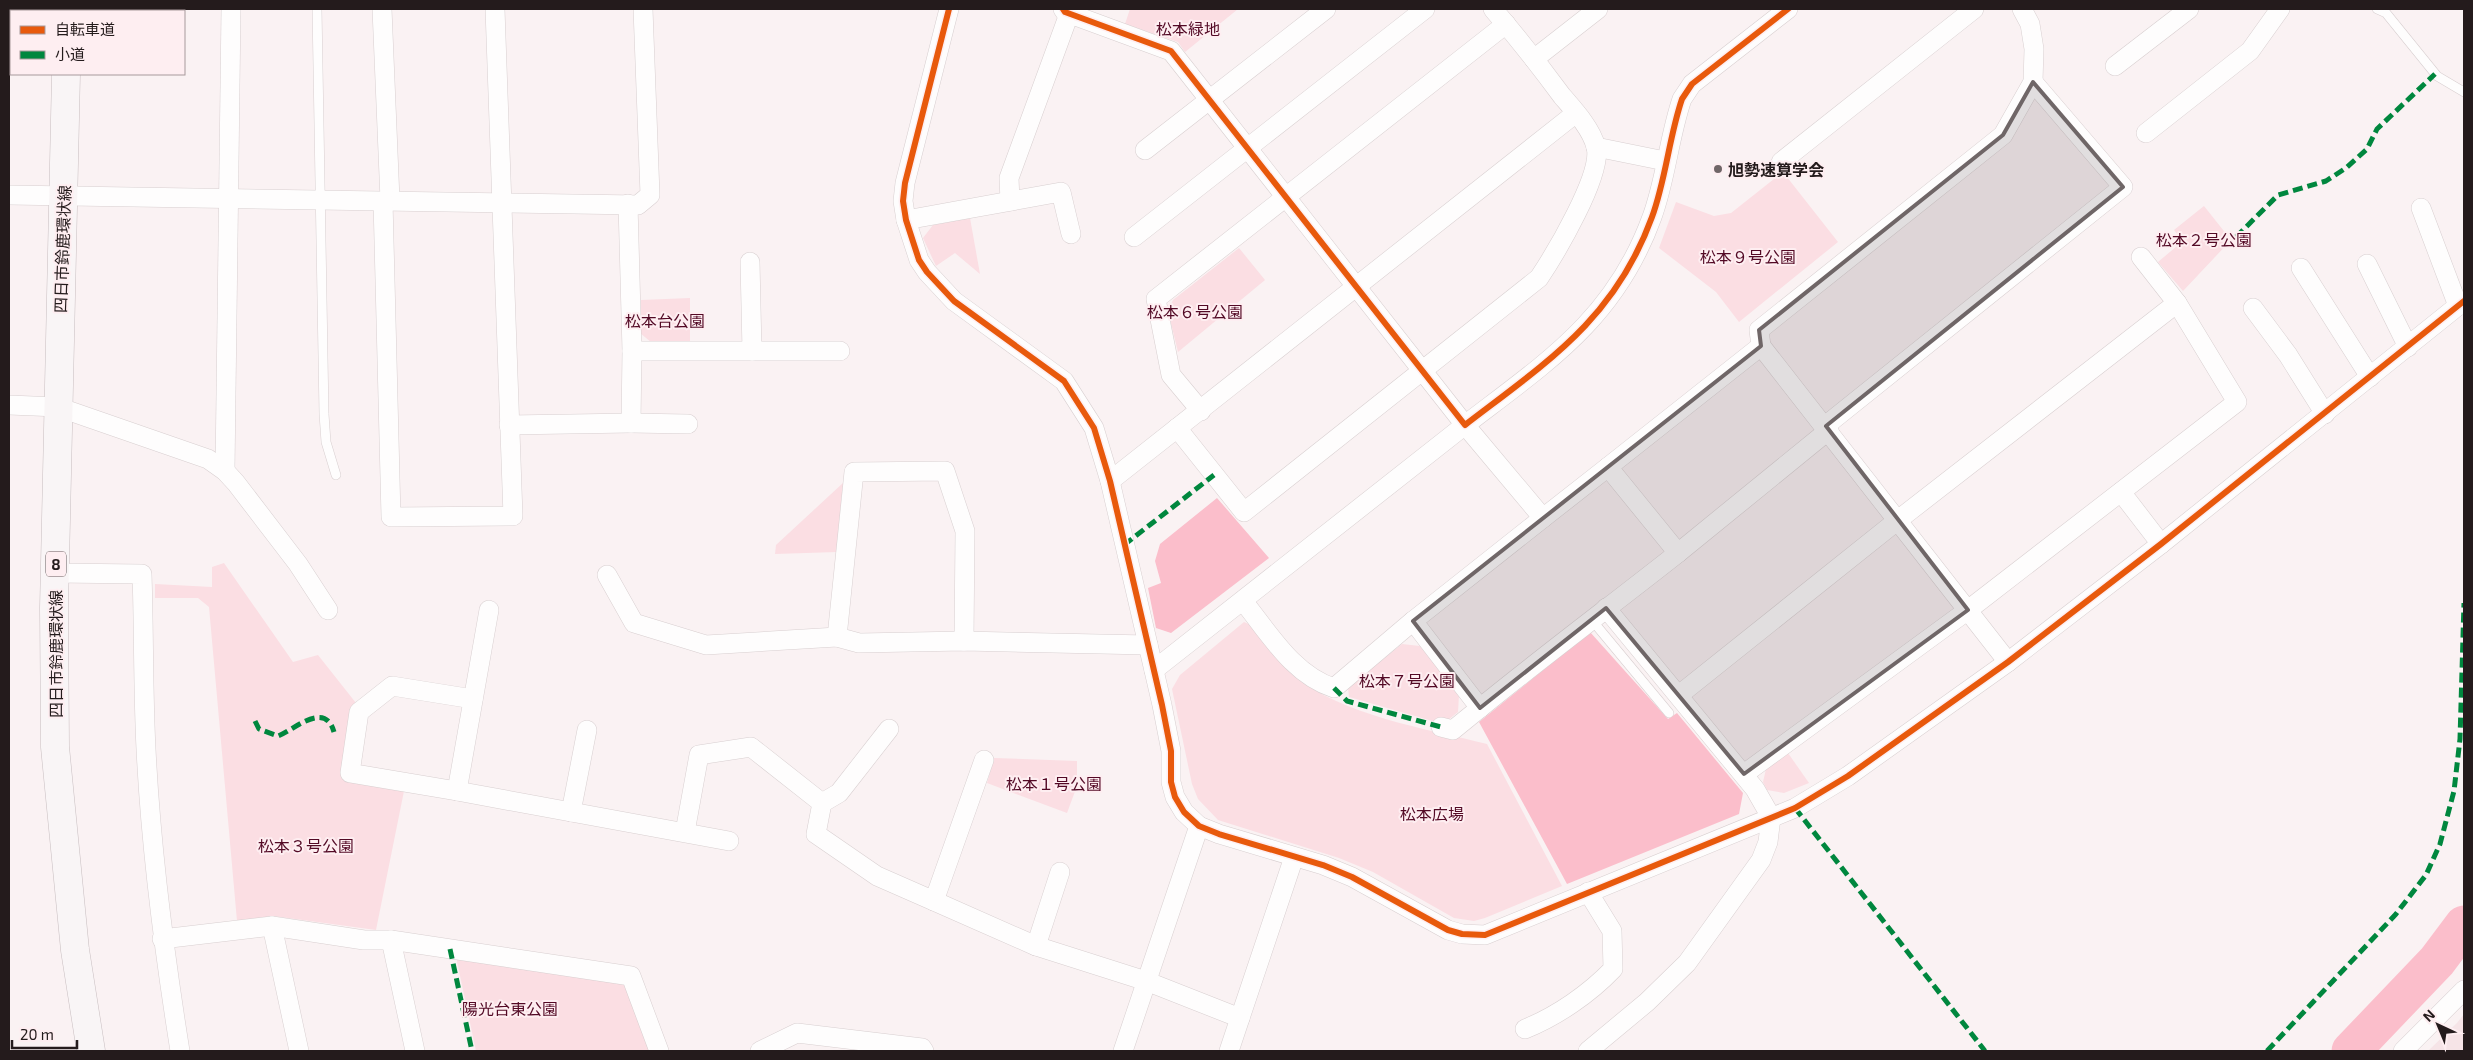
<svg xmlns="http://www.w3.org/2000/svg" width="2473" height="1060" font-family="'Exo 2','Noto Sans JP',sans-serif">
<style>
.built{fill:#f6e4e7}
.green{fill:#fbdee3}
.water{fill:#fbbecb}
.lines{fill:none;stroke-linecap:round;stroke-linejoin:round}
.river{stroke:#fbbecb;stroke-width:39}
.lane-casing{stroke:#d8cfd0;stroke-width:10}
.street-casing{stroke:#d8cfd0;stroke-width:20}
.primary-casing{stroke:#c8bec0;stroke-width:29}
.lane{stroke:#fefdfd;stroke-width:9}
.street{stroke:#fefdfd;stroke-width:19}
.primary{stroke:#f9f5f6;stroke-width:28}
.quiet{stroke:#00873e;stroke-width:5;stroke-dasharray:10 5;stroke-linecap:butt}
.cycleway-casing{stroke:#feeef1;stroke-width:9}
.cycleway{stroke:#e8590c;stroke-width:6}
.marked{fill:#6f6667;fill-opacity:0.2;stroke:#6f6667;stroke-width:4;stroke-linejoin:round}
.poi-dot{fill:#6f6667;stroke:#feeef1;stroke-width:2}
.labels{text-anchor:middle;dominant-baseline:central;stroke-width:4;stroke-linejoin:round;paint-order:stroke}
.shield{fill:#feeef1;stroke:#655a5c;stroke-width:1}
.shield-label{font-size:15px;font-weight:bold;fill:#241b1c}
.park-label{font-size:16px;fill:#530925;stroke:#feeef1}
.poi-label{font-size:16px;font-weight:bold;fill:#241b1c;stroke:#feeef1;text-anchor:start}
.street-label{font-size:16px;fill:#241b1c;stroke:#feeef1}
</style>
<rect width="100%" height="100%" fill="#faf2f3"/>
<path class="built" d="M2464,1014V1051H2428L2457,1023Z"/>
<g class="green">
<path d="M1130,9H1238L1185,52L1178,42L1125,24Z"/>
<path d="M1783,172L1838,242L1739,322L1716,292L1659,248L1676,202L1714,216L1731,213Z"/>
<path d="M2204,206L2231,240L2183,291L2158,262L2183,241L2174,230Z"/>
<path d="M970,218L980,274L955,253L936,266L923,238L933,225Z"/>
<path d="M1239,248L1265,280L1178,352L1168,311L1173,300Z"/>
<path d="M690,298V341L651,342L640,333L641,300Z"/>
<path d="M843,483L837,552L775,554L776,545Z"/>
<path d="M224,563L293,662L318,655L356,703L351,709L341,778L404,791L376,930L273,916L237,921L209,607L198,598H155V584L212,587V567Z"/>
<path d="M1244,622L1251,625C1264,641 1277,662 1293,675C1341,715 1427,729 1487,744L1562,886L1485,918L1474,921L1454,918L1373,872L1339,858L1218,820L1198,799L1192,784L1172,689L1180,675Z"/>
<path d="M1402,644L1420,646L1459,695L1458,712L1443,724L1349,697L1348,687Z"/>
<path d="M1788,753L1809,783L1784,793L1767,790L1763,782L1766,769Z"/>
<path d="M994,758L1077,761V786L1067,813L987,783Z"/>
<path d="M456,957L619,980L631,991L652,1051H476Z"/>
</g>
<g class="water">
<path d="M1217,498L1269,558L1171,633L1156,628L1148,588L1161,583L1155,561L1160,544Z"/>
<path d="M1590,632L1668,719L1677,713L1743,793L1739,814L1567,884L1479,722Z"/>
</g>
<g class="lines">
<path class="river" d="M2351,1051L2437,961L2464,925"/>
<defs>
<g id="lane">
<path d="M317,9L324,414L326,442L336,475"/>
<path d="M2377,9L2386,13L2437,76L2464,92"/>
<path d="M1591,619L1669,713"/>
</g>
<g id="street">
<path d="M382,9L390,200"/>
<path d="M949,9L905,183L903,201L906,220L919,260L927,272L954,301L1064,381L1094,428L1110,481L1162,705L1171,751V782L1175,797L1184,812L1199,826L1219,834L1323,865L1352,877L1448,930L1462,934L1485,935L1795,808L1848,776L2008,662L2161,544L2464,301"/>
<path d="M1063,9L1065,12L1171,51L1465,425C1547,362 1615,319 1652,217C1666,179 1669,137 1682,99L1692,84L1788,9"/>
<path d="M1534,59L1598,9"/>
<path d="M2115,66L2189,9"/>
<path d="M2146,133L2250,51L2280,9"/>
<path d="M1596,147L1665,161"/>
<path d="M1145,150L1326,9"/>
<path d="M1781,162L1974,9"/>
<path d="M9,195L638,205L650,195L643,9"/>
<path d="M383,201L391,517L513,516L495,9"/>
<path d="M1010,201L1009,178L1069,14"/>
<path d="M628,204L632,351"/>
<path d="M2421,208L2458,306"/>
<path d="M906,220L1061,192L1071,234"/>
<path d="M1134,237L1425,9"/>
<path d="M750,262L752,351"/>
<path d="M2367,264L2408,347"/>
<path d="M2301,268L2370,377"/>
<path d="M2253,308L2288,355L2325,414"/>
<path d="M1761,346L1759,330L2003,135L2033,82L2034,49L2030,24L2022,9"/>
<path d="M9,405L58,407L208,459L225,471L236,483L298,564L328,610"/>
<path d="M1201,411L1171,375L1156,299L1506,24"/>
<path d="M631,423L688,424"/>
<path d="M509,425L631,423L632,351H840"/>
<path d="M1825,426L2123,187L2033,82"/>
<path d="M1177,428L1244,512L1539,278C1555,254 1603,174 1596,147C1591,128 1574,110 1562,96C1540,66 1517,37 1493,9"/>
<path d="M225,471L231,9"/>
<path d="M1110,481L1576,113"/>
<path d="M2121,492L2161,544"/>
<path d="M1678,553L1829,430"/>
<path d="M56,573L142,574C144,633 143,691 146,749C151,851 164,951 180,1051"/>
<path d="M607,575L634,623L706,645L837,637L859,643L964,641L1148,645"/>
<path d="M1243,601C1269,633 1293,675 1334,688L1413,621L1543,518"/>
<path d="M489,610L457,791L729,841"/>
<path d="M1413,621L1480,708C1545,655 1612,605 1678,553L1608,467L1761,346L2008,662"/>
<path d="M837,637L854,472L945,471L965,531L964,641"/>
<path d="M1154,670L1465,425L1543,518L1608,467"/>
<path d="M1679,695L1898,520L2177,303"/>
<path d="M1441,727L1453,730L1480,708"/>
<path d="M1744,774L1968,610L2237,402L2177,303L2141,257"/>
<path d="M457,791L350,773L359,712L392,686L473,699"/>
<path d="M822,803L839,793L889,729"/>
<path d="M571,812L587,730"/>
<path d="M685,832L699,755L751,747L822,803L816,834L877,876L934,901L984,760"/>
<path d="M934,901L1036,946L1146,981L1240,1018L1294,857"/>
<path d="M272,926L299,1051"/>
<path d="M162,939L272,926L364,940H391L631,976L659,1051"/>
<path d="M391,940L415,1051"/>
<path d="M1036,946L1060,872"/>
<path d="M1525,1029C1557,1016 1589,994 1613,969L1612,931L1588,892"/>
<path d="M760,1051L797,1033L922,1048L924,1051"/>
<path d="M1123,1051L1199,826"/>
<path d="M1229,1051L1240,1018"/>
<path d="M1588,1051L1647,1002L1687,963L1761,860L1768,842L1771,817L1755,789L1606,608"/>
<path d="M2403,1051L2464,990"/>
</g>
<g id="primary">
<path d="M67,11V9"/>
<path d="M66,74L54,608L55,747L75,950L91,1051"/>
</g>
</defs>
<use href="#lane" class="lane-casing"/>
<use href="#street" class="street-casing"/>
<use href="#primary" class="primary-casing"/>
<use href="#lane" class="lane"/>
<use href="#street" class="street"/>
<use href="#primary" class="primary"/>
<g class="quiet">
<path d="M2236,237L2278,195L2326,181L2346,168L2367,149L2377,129L2435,74"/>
<path d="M1124,545L1214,475"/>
<path d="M1334,688L1347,701L1441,727"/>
<path d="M255,721L259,729L278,736C294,730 325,700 334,732"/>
<path d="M1795,808L1985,1051"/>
<path d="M450,949L472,1051"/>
<path d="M2267,1051L2396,914L2426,875L2440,844L2454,791L2460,739L2464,603"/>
</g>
<defs>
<g id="cycleway">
<path d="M949,9L905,183L903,201L906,220L919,260L927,272L954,301L1064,381L1094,428L1110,481L1162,705L1171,751V782L1175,797L1184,812L1199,826L1219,834L1323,865L1352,877L1448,930L1462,934L1485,935L1795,808L1848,776L2008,662L2161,544L2464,301"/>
<path d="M1063,9L1065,12L1171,51L1465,425C1547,362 1615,319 1652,217C1666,179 1669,137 1682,99L1692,84L1788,9"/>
</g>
</defs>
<use href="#cycleway" class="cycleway-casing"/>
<use href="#cycleway" class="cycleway"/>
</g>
<path class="marked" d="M2033,82L2123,187L1826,426L1968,610L1744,774L1606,608L1480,708L1413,621L1761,346L1759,330L2003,135Z"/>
<circle class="poi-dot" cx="1718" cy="169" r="5"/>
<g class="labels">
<rect class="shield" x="46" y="551.5" width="20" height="25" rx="4"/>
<g class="shield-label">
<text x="56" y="564">8</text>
</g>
<g class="park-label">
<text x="1188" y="28">松本緑地</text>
<text x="2204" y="239">松本２号公園</text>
<text x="1748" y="256">松本９号公園</text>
<text x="1195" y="311">松本６号公園</text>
<text x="665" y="320">松本台公園</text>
<text x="1407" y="680">松本７号公園</text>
<text x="1054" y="783">松本１号公園</text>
<text x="1432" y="813">松本広場</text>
<text x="306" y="845">松本３号公園</text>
<text x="510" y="1008">陽光台東公園</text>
</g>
<g class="poi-label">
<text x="1728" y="169">旭勢速算学会</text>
</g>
<g class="street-label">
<text transform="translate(62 249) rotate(-88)">四日市鈴鹿環状線</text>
<text transform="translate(55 654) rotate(-90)">四日市鈴鹿環状線</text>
</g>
</g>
<rect width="2473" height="1060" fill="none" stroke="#241b1c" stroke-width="20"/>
<rect x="10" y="10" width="175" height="65" fill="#feeef1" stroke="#a79a9c"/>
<rect x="20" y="26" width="25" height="8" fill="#e8590c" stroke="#a79a9c"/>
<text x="55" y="35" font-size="15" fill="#241b1c">自転車道</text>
<rect x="20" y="51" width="25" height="8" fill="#00873e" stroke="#a79a9c"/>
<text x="55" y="60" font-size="15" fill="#241b1c">小道</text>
<g transform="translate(2438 1025) rotate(316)" stroke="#feeef1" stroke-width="4" paint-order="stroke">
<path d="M0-4L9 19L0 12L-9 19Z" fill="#241b1c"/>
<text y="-8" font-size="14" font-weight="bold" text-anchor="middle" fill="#241b1c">N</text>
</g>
<path d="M12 1040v8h65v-8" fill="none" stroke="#241b1c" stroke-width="2.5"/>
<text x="20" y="1040" font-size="15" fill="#241b1c" stroke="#feeef1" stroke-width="4" paint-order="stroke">20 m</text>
</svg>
